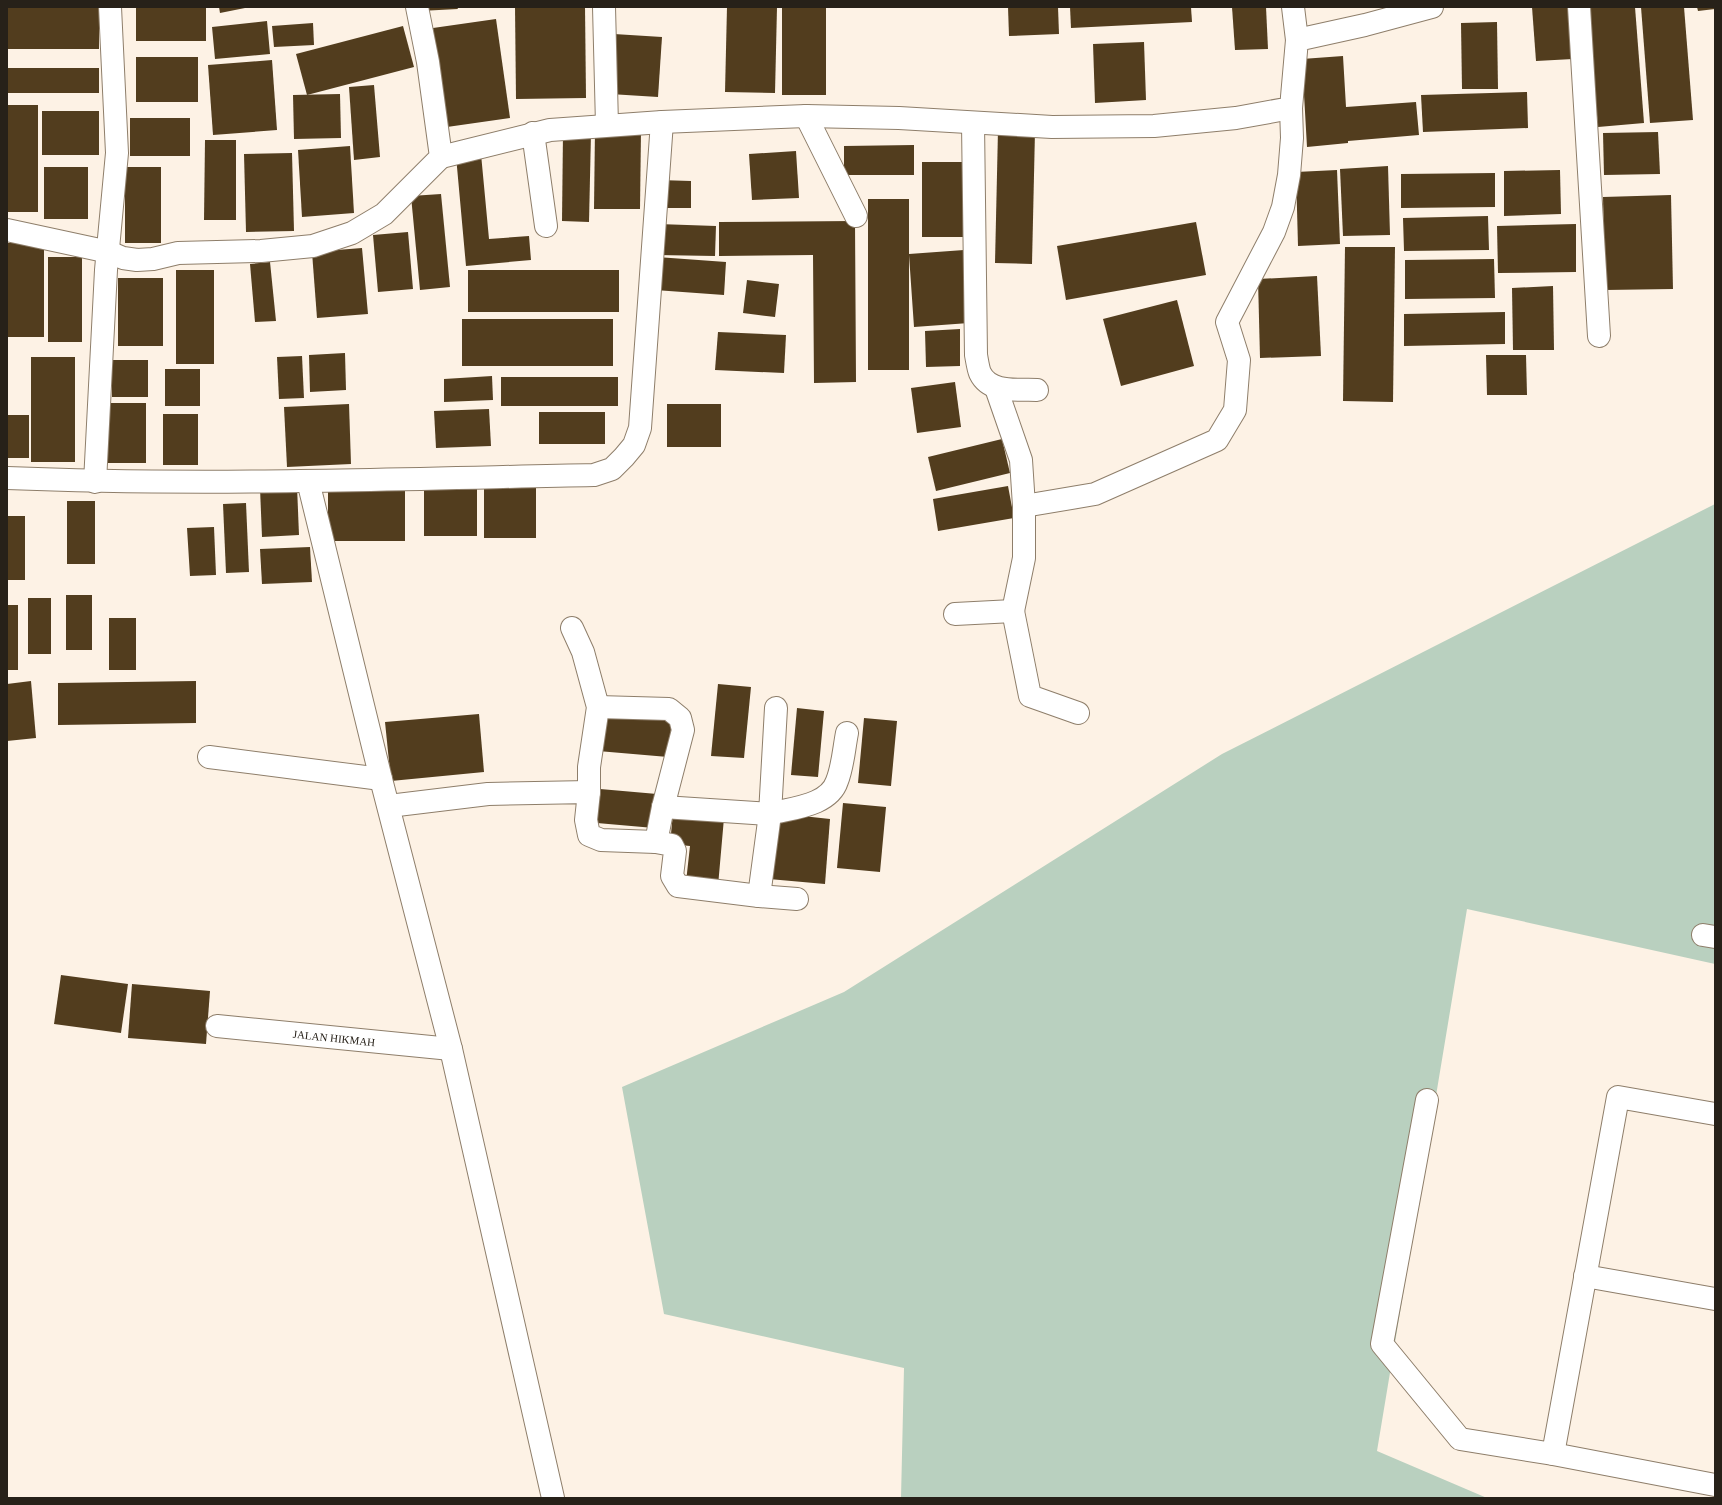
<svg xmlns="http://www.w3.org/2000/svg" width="1722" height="1505" font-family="Georgia,serif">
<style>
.green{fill:#b9d0bf}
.building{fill:#523d1e}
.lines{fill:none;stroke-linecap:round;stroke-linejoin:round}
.minor-casing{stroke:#8e7e6a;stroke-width:24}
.minor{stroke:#fff;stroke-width:22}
.labels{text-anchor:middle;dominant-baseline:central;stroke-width:4;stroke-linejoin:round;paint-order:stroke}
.street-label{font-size:11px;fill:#272119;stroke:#fff}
</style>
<rect width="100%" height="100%" fill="#fdf2e5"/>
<path class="green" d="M1715,504V964L1467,909L1377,1451L1487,1498H901L904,1368L664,1314L622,1087L844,992L1222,754Z"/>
<g class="building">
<rect x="7" y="7" width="92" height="42"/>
<rect x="136" y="7" width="70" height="34"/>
<path d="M219,7H245V8L220,13Z"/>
<path d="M420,7H457L458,9L420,11Z"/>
<path d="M515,7H585L586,98L516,99Z"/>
<path d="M727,7H777L775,93L725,92Z"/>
<rect x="782" y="7" width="44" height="88"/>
<path d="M1008,7H1058L1059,34L1009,36Z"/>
<path d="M1070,7H1191L1192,22L1071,28Z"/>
<path d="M1232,7H1266L1268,49L1235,50Z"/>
<path d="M1532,7H1568L1573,59L1536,61Z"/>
<path d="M1588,7H1635L1644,123L1598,127Z"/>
<path d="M1641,7H1684L1693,120L1650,123Z"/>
<path d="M1697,7H1715V9L1698,11Z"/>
<path d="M496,19L510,118L447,127L433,28Z"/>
<path d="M267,21L270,54L215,59L212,27Z"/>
<path d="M1497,22L1498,89H1462L1461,23Z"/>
<path d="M313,23L314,45L274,47L272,26Z"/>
<path d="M403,26L414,67L307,95L296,54Z"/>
<path d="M614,34L662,37L658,97L610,94Z"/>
<path d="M1144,42L1146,100L1095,103L1093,44Z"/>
<path d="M1343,56L1346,107L1416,102L1419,135L1348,141V143L1307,147L1302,59Z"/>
<rect x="136" y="57" width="62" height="45"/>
<path d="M272,60L277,130L213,135L208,65Z"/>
<rect x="7" y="68" width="92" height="25"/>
<path d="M374,85L380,157L354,160L349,87Z"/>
<path d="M1527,92L1528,128L1423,132L1421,95Z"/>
<path d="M340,94L341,138L294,139L293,95Z"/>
<rect x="7" y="105" width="31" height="107"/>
<rect x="42" y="111" width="57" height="44"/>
<rect x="130" y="118" width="60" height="38"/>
<path d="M595,129L641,130L640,209H594Z"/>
<path d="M998,130L1035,131L1032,264L995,263Z"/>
<path d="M1658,132L1660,174L1604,175L1603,133Z"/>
<path d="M563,133H591L589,222L562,221Z"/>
<path d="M205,140H236V220H204Z"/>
<path d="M914,145V175H844V146Z"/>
<path d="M350,146L354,213L302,217L298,150Z"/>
<path d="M796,151L799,198L752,200L749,154Z"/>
<path d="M292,153L294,231L246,232L244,154Z"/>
<path d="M481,154L489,239L529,236L531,260L466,266L456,156Z"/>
<rect x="922" y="162" width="42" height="75"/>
<path d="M1388,166L1390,235L1343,236L1340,169Z"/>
<rect x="44" y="167" width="44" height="52"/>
<rect x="125" y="167" width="36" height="76"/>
<path d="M1337,170L1340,244L1298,246L1296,172Z"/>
<path d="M1560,170L1561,214L1504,216V171Z"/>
<path d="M1495,173V207L1401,208V174Z"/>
<path d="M659,180L691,181V208H659Z"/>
<path d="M441,194L450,287L420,290L411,196Z"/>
<path d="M1671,195L1673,289L1605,290L1603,197Z"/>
<path d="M868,199H909V254L964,250L969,323L914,327L909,255V370H868Z"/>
<path d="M1488,216L1489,250L1404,251L1403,218Z"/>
<path d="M855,221L856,382L814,383L813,255L719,256V222Z"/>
<path d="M1196,222L1206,275L1066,300L1057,246Z"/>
<path d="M658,224L716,226L715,256L657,255Z"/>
<path d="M1576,224V272L1498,273L1497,226Z"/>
<path d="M408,232L413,289L378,292L373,235Z"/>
<rect x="7" y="243" width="37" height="94"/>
<path d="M1345,247H1395L1393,402L1343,401Z"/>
<path d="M362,248L368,314L317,318L312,252Z"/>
<rect x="48" y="257" width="34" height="85"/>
<path d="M657,257L726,262L724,295L655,290Z"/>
<path d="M1494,259L1495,298L1405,299V260Z"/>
<path d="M270,262L276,321L255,322L250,264Z"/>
<rect x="176" y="270" width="38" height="94"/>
<rect x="468" y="270" width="151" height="42"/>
<path d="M1317,276L1321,356L1260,358L1258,279Z"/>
<rect x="118" y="278" width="45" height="68"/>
<path d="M747,280L779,284L775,317L743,313Z"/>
<path d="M1553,286L1554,350H1513L1512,288Z"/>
<path d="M1177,300L1194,366L1121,386L1103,319Z"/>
<path d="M1505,312V344L1404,346V314Z"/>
<rect x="462" y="319" width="151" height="47"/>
<path d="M960,329V366L926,367L925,331Z"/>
<path d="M718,332L786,335L784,373L715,370Z"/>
<path d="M345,353L346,390L310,392L309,355Z"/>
<path d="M1486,355H1526L1527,395H1487Z"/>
<path d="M302,356L304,398L279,399L277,357Z"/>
<rect x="31" y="357" width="44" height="105"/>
<rect x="112" y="360" width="36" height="37"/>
<rect x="165" y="369" width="35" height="37"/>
<path d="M492,376L493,400L444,402V379Z"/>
<rect x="501" y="377" width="117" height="29"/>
<path d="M955,382L961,427L917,433L911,388Z"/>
<rect x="108" y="403" width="38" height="60"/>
<path d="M349,404L351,464L287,467L284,407Z"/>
<rect x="667" y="404" width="54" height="43"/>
<path d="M489,409L491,446L436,448L434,411Z"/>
<rect x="539" y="412" width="66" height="32"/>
<rect x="163" y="414" width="35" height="51"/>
<rect x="7" y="415" width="22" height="43"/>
<path d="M1002,439L1010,473L936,491L928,457Z"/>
<rect x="424" y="481" width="53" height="55"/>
<rect x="484" y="481" width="52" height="57"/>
<path d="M297,486L299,535L262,537L260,488Z"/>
<path d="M1008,486L1014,518L938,531L933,499Z"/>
<rect x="328" y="490" width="77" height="51"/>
<rect x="67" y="501" width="28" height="63"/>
<path d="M246,503L249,572L226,573L223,504Z"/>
<rect x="7" y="516" width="18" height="64"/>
<path d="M214,527L216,575L190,576L187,528Z"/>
<path d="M310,547L312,582L262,584L260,549Z"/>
<rect x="66" y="595" width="26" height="55"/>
<rect x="28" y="598" width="23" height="56"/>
<rect x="7" y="605" width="11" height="65"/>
<rect x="109" y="618" width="27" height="52"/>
<path d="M31,681L36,738L7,741V684Z"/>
<path d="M196,681V723L58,725V683Z"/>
<path d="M718,684L751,687L744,758L711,756Z"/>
<path d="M797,708L824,711L818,777L791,775Z"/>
<path d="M479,714L484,772L391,781L385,722Z"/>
<path d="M601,714L672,720L668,757L598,751Z"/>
<path d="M864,718L897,721L891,786L858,783Z"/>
<path d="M600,789L657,794L654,828L597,823Z"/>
<path d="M843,803L886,807L880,872L837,868Z"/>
<path d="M673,813L724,818L718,886L686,882L690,846L670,844Z"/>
<path d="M775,813L830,819L825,884L769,879Z"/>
<path d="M61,975L128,984L121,1033L54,1024Z"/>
<path d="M132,984L210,991L206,1044L128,1038Z"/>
</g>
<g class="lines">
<defs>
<g id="minor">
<path d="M604,7L607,125"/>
<path d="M1293,7L1297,40"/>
<path d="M1579,7L1599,336"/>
<path d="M806,116L856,216"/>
<path d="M973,123L976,355C977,360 978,368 980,373C990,394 1018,389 1037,390"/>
<path d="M533,133L546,226"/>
<path d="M441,157L550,130L662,122L806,116L899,118L1052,127L1154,126L1236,118L1291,108L1297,40L1365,25L1432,7"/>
<path d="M7,230L109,252L123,258L137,260L153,259L178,253L261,251L313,246L352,233L384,214L441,157L428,62L417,7"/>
<path d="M7,478C203,486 398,479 594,475L612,469L624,457L634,445L640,428L662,122"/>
<path d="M308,481L381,779L451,1049L553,1498"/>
<path d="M95,482L106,270L117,153L110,7"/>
<path d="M1024,506L1095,494L1217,440L1235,410L1239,360L1227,322L1274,232L1283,207L1289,175L1292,138L1291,108"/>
<path d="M1013,611L1030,696L1078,713"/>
<path d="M955,614L1013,611L1024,558V506L1021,460L996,388"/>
<path d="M572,628L583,652L598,707L589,767V792"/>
<path d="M598,707L669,709L680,718L683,730L663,807L656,842"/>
<path d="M209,757L381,779"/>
<path d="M389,806L488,794L589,792L586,820L589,835L601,840L656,842L672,845L675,851L672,876L678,886L759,896L797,899"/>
<path d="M663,807L770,814L776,708"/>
<path d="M759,896L770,814C791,808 829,806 837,781C843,766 844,748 847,733"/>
<path d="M1703,935L1715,937"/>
<path d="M217,1026L451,1049"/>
<path d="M1427,1100L1382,1344L1460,1439L1553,1454L1715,1485"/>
<path d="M1585,1276L1715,1299"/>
<path d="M1553,1454L1618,1097L1715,1114"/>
</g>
</defs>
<use href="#minor" class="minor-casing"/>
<use href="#minor" class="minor"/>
</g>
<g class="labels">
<g class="street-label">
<text transform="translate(334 1038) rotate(6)">JALAN HIKMAH</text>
</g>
</g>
<rect width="1722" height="1505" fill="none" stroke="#272119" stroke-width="16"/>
</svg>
